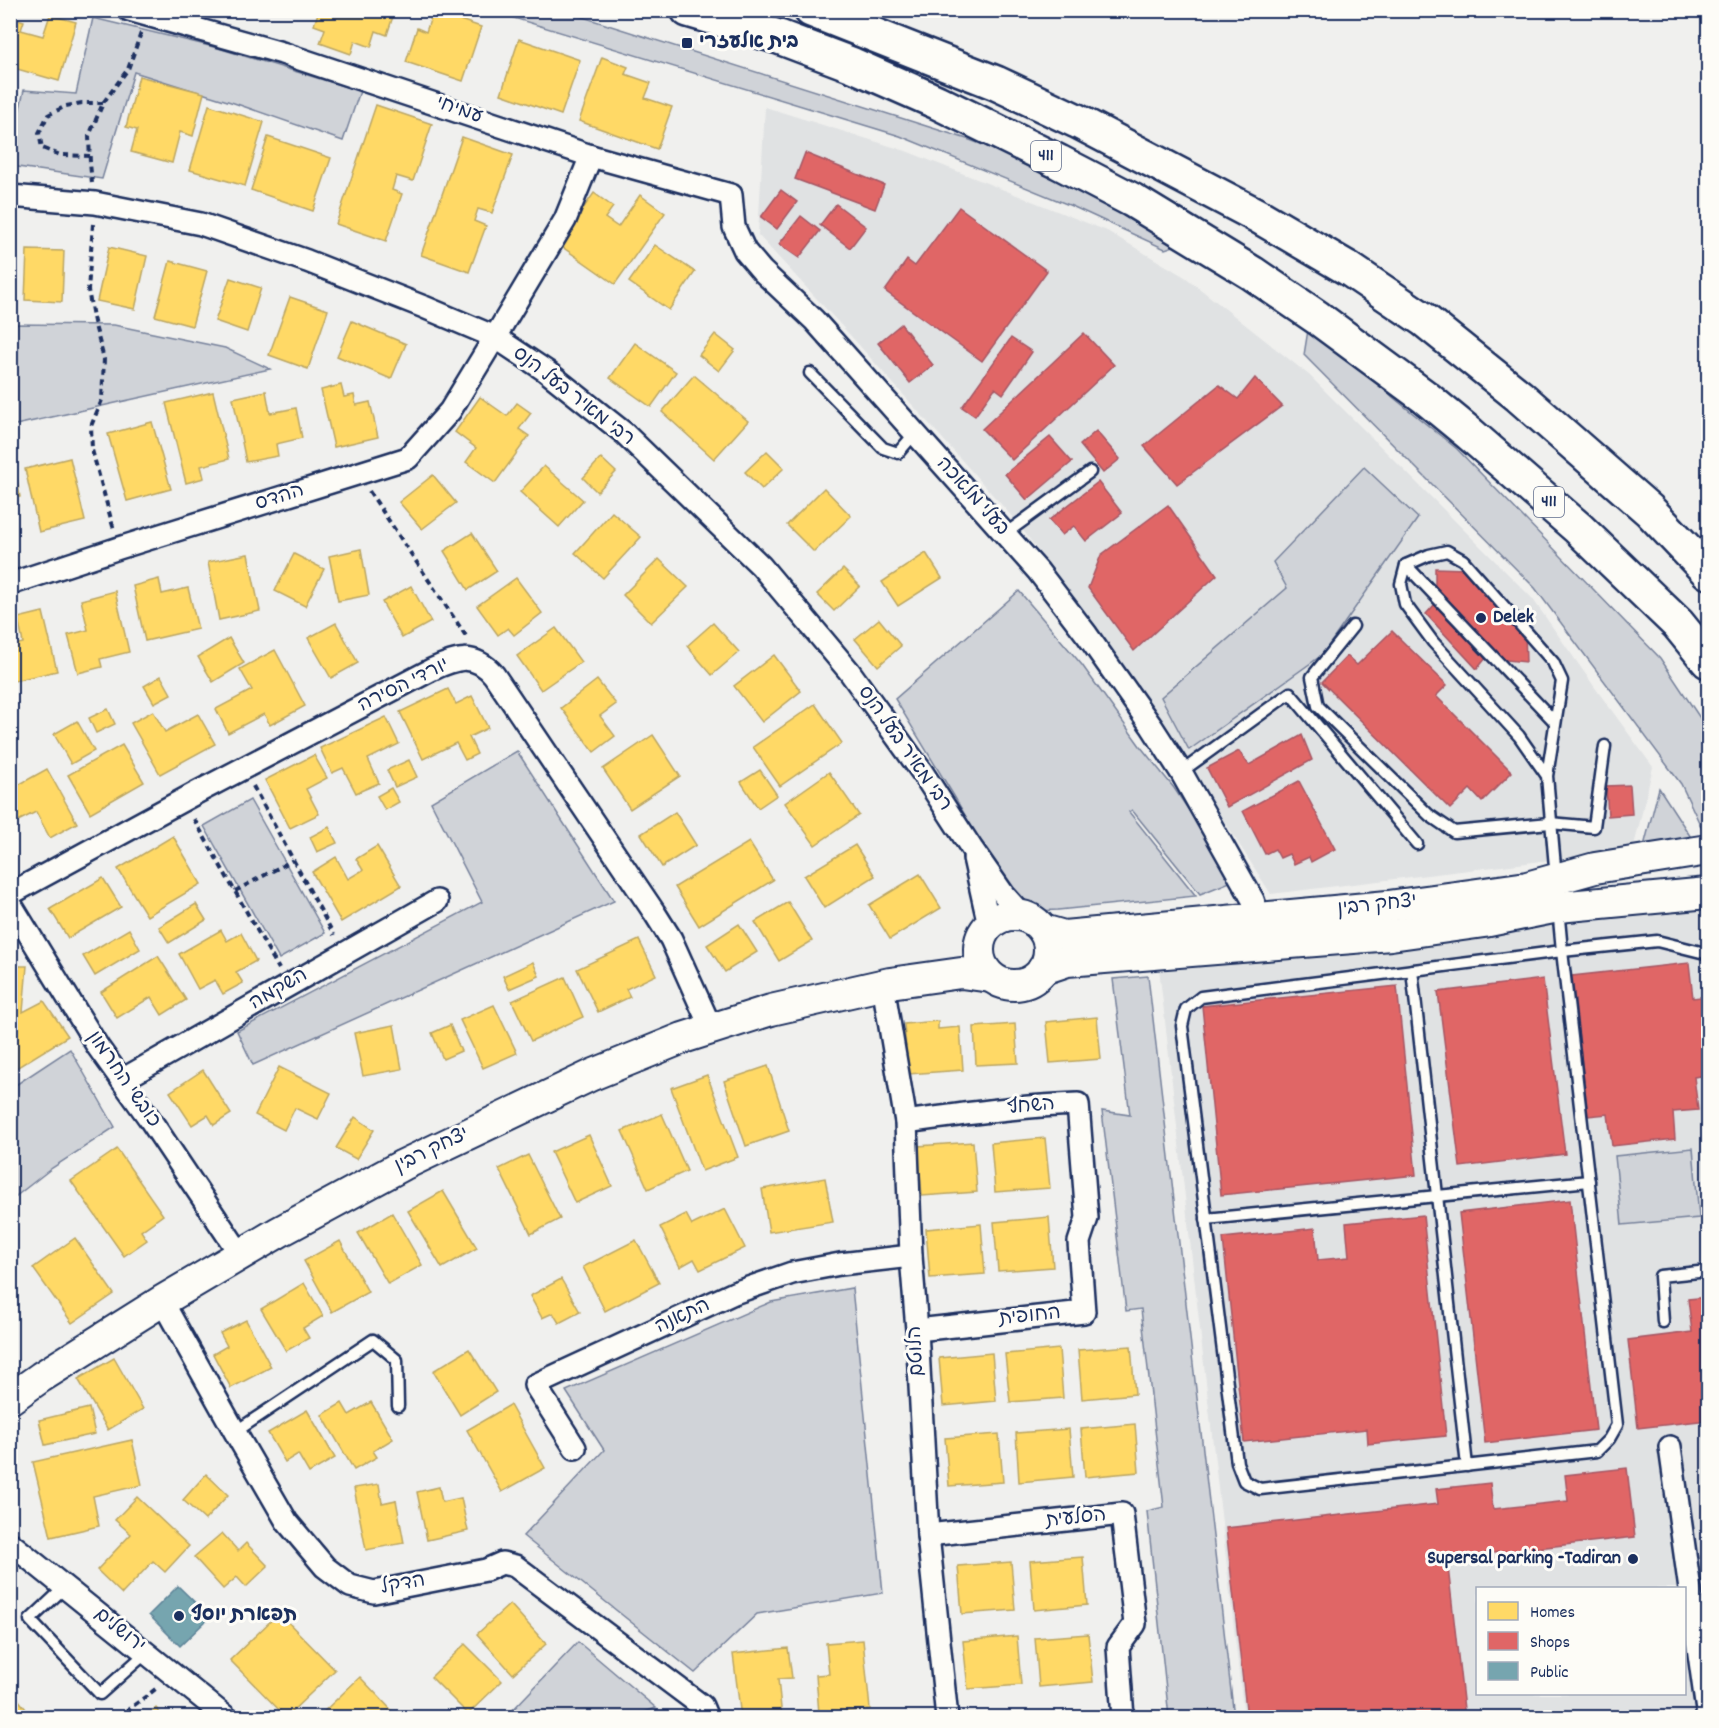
<svg xmlns="http://www.w3.org/2000/svg" width="1719" height="1728" font-family="Dekko,'Playpen Sans Hebrew',sans-serif">
<style>
.built{fill:#e0e2e3;fill-rule:evenodd}
.green{fill:#d0d3d8;stroke:#76819b;stroke-width:1.5}
.homes{fill:#ffd966;stroke:#bba664;stroke-width:1.5}
.shops{fill:#e06666;stroke:#a55664;stroke-width:1.5}
.public{fill:#76a5af;stroke:#5b8297;stroke-width:1.5}
.lines{fill:none;stroke-linecap:round;stroke-linejoin:round}
.lane-casing{stroke:#1b2f5e;stroke-width:15}
.street-casing{stroke:#1b2f5e;stroke-width:26}
.secondary-casing{stroke:#1b2f5e;stroke-width:34}
.primary-casing{stroke:#1b2f5e;stroke-width:38}
.path{stroke:#1b2f5e;stroke-width:4;stroke-dasharray:6 4.5;stroke-linecap:butt}
.lane{stroke:#fdfcf7;stroke-width:10}
.street{stroke:#fdfcf7;stroke-width:21}
.secondary{stroke:#fdfcf7;stroke-width:30}
.primary{stroke:#fdfcf7;stroke-width:33}
.poi-dot{fill:#1b2f5e;stroke:#fdfcf7;stroke-width:2}
.labels{text-anchor:middle;dominant-baseline:central;stroke-width:6;stroke-linejoin:round;paint-order:stroke}
.shield{fill:#fdfcf7;stroke:#5f6c8c;stroke-width:1.5}
.shield-label{font-size:18px;font-weight:bold;fill:#1b2f5e}
.poi-label{font-size:20px;font-weight:bold;fill:#1b2f5e;stroke:#fdfcf7;text-anchor:start}
.street-label{font-size:20px;fill:#1b2f5e;stroke:#fdfcf7}
</style>
<rect width="100%" height="100%" fill="#f0f0ee"/>
<filter id="ink" filterUnits="userSpaceOnUse"><feTurbulence type="fractalNoise" baseFrequency=".0167" numOctaves="2"/><feDisplacementMap in="SourceGraphic" scale="12" xChannelSelector="R" yChannelSelector="G"/><feConvolveMatrix kernelMatrix="1 2 1 2 8 2 1 2 1" color-interpolation-filters="sRGB"/></filter>
<g filter="url(#ink)">
<g class="built">
<path d="M765,107L906,151L1107,231L1185,277L1309,375L1532,598L1596,689L1653,767L1633,850L1271,894L1126,668L1016,521L850,335L758,235Z"/>
<path d="M1701,901L1708,906V1717H1244L1159,968ZM1478,1588H1684V1694H1478Z"/>
</g>
<g class="green">
<path d="M491,11H564L967,139L1049,169L1188,241L1165,249L1074,207L900,136Z"/>
<path d="M93,18L218,48L360,91L343,141L234,103L134,72L102,179L11,166V148L24,90L76,94Z"/>
<path d="M11,324L114,325L225,348L270,369L11,426Z"/>
<path d="M1309,324L1342,356L1457,449L1660,658L1708,730V833L1705,835L1681,784L1535,588L1304,355Z"/>
<path d="M1364,467L1418,518L1322,655L1189,750L1161,697L1287,588L1273,562Z"/>
<path d="M1019,591L1082,665L1140,746L1174,788L1235,880L1200,894L1132,810L1129,812L1196,896L1058,910L1037,911L1014,901L954,796L895,699Z"/>
<path d="M517,751L614,901L253,1065L237,1031L482,902L431,802Z"/>
<path d="M1659,788L1694,842L1643,850Z"/>
<path d="M250,800L325,933L279,959L204,826Z"/>
<path d="M1148,976L1234,1717H1169L1147,1511L1164,1507L1141,1309L1126,1311L1102,1111L1130,1115L1113,979Z"/>
<path d="M70,1049L115,1127L52,1168L11,1200V1088Z"/>
<path d="M1693,1148L1699,1218L1622,1225L1615,1156Z"/>
<path d="M852,1288L883,1593L757,1614L695,1673L523,1536L604,1450L566,1391L771,1302Z"/>
<path d="M578,1642L656,1708L631,1717H506Z"/>
</g>
<g class="homes">
<path d="M319,10H395L387,35L376,31L371,47L355,41L351,54L320,43L325,29L314,25Z"/>
<path d="M433,11L481,27L463,81L406,62L417,28L426,32Z"/>
<path d="M50,15L76,22L59,81L10,67L11,17L24,21L21,30L43,36Z"/>
<path d="M519,39L580,60L561,115L501,94Z"/>
<path d="M602,57L628,67L625,74L651,83L645,98L672,107L657,149L579,121Z"/>
<path d="M139,76L204,93L193,136L180,132L172,163L131,152L137,130L126,127Z"/>
<path d="M209,105L264,122L245,186L190,170Z"/>
<path d="M376,105L432,124L413,181L396,176L392,190L402,194L386,241L336,224Z"/>
<path d="M268,137L331,158L313,211L251,190Z"/>
<path d="M462,137L513,155L492,213L478,209L474,221L486,226L469,272L421,255Z"/>
<path d="M594,193L613,207L605,218L618,227L640,195L665,213L615,284L558,244Z"/>
<path d="M655,245L695,272L669,310L629,282Z"/>
<path d="M109,247L147,256L135,309L97,301Z"/>
<path d="M27,250L64,251L62,302L25,300Z"/>
<path d="M170,261L207,271L192,326L155,316Z"/>
<path d="M230,278L261,288L247,332L215,321Z"/>
<path d="M290,297L328,310L308,369L269,355Z"/>
<path d="M352,321L406,344L391,379L337,356Z"/>
<path d="M715,334L735,350L719,371L699,355Z"/>
<path d="M635,343L676,372L651,407L610,378Z"/>
<path d="M694,375L748,421L714,459L662,412Z"/>
<path d="M341,385L344,397L354,395L356,405L370,402L378,437L334,447L321,390Z"/>
<path d="M266,391L270,413L296,408L302,438L276,444L278,456L246,462L233,398Z"/>
<path d="M213,392L229,459L201,466L204,478L186,483L166,403Z"/>
<path d="M480,397L507,416L517,403L531,413L519,429L529,436L495,483L466,462L476,448L455,432Z"/>
<path d="M152,422L171,489L127,501L108,434Z"/>
<path d="M767,451L784,468L762,489L745,472Z"/>
<path d="M10,452H12L20,497L10,499Z"/>
<path d="M70,458L85,521L39,532L25,469Z"/>
<path d="M601,458L616,472L597,492L583,478Z"/>
<path d="M544,466L583,500L559,527L520,492Z"/>
<path d="M433,475L456,503L422,529L399,502Z"/>
<path d="M824,488L851,516L814,552L787,525Z"/>
<path d="M612,512L641,537L603,578L575,553Z"/>
<path d="M472,533L497,571L468,590L444,551Z"/>
<path d="M361,549L369,595L338,601L329,556Z"/>
<path d="M926,553L942,578L898,606L882,582Z"/>
<path d="M248,554L260,611L219,620L208,562Z"/>
<path d="M294,554L324,569L305,606L275,591Z"/>
<path d="M659,559L688,587L651,623L623,595Z"/>
<path d="M843,569L860,586L834,611L817,594Z"/>
<path d="M516,578L542,613L514,635L508,628L498,635L477,606Z"/>
<path d="M159,579L162,594L188,588L198,629L145,641L133,586Z"/>
<path d="M411,586L431,622L402,638L382,602Z"/>
<path d="M115,591L129,652L100,659L102,667L78,673L68,635L88,630L81,600Z"/>
<path d="M43,612L57,671L13,681L10,670V646L23,643L18,618Z"/>
<path d="M879,619L901,646L878,666L855,639Z"/>
<path d="M336,623L358,663L331,678L308,638Z"/>
<path d="M713,623L739,652L712,675L687,646Z"/>
<path d="M556,628L581,662L541,690L517,656Z"/>
<path d="M229,638L244,663L213,682L198,657Z"/>
<path d="M275,650L305,706L270,725L264,714L228,733L216,709L252,690L240,669Z"/>
<path d="M774,655L801,691L762,722L734,686Z"/>
<path d="M161,676L171,694L154,703L144,686Z"/>
<path d="M597,680L616,704L600,716L615,736L594,752L561,708Z"/>
<path d="M448,689L456,704L472,696L488,728L469,737L477,754L465,760L456,743L423,759L400,712Z"/>
<path d="M815,704L842,743L780,786L753,747Z"/>
<path d="M108,709L115,724L96,733L89,718Z"/>
<path d="M153,711L165,732L198,714L215,744L160,774L131,723Z"/>
<path d="M386,717L399,744L368,759L379,783L356,793L343,768L332,773L320,748Z"/>
<path d="M77,721L94,751L71,764L54,734Z"/>
<path d="M653,735L680,776L630,809L603,769Z"/>
<path d="M122,745L144,782L90,813L68,775Z"/>
<path d="M314,755L327,778L306,789L319,814L290,828L265,780Z"/>
<path d="M409,760L417,777L395,787L387,770Z"/>
<path d="M47,769L77,823L50,838L36,812L10,825V788L11,789Z"/>
<path d="M760,770L777,795L758,808L741,782Z"/>
<path d="M829,772L859,815L815,845L785,803Z"/>
<path d="M391,788L399,802L385,810L377,796Z"/>
<path d="M675,812L696,845L662,867L641,834Z"/>
<path d="M329,827L337,843L317,852L310,837Z"/>
<path d="M173,836L201,884L147,916L118,869Z"/>
<path d="M749,842L773,880L699,926L675,887Z"/>
<path d="M855,845L875,876L824,908L804,876Z"/>
<path d="M377,846L401,886L341,922L312,872L336,857L348,879L363,870L356,859Z"/>
<path d="M920,874L941,908L890,939L869,905Z"/>
<path d="M103,878L121,907L68,938L50,909Z"/>
<path d="M788,902L812,941L779,961L755,922Z"/>
<path d="M196,904L206,920L169,943L159,927Z"/>
<path d="M739,924L757,952L725,972L707,945Z"/>
<path d="M129,929L140,949L95,976L83,956Z"/>
<path d="M221,930L227,941L241,933L256,961L236,972L243,983L223,994L215,980L198,989L179,954Z"/>
<path d="M639,940L656,975L626,989L630,997L598,1012L577,969Z"/>
<path d="M158,956L186,1000L162,1015L151,997L117,1018L101,992Z"/>
<path d="M533,962L539,976L509,989L503,976Z"/>
<path d="M10,966H27L23,1012L44,1001L68,1036L10,1072Z"/>
<path d="M565,977L583,1017L531,1041L512,1001Z"/>
<path d="M494,1005L517,1053L483,1068L460,1020Z"/>
<path d="M1097,1017L1101,1059L1050,1063L1046,1022Z"/>
<path d="M938,1021V1029L960,1027L963,1070L908,1074L904,1024Z"/>
<path d="M1015,1024L1018,1063L976,1065L974,1027Z"/>
<path d="M394,1025L402,1069L363,1076L354,1033Z"/>
<path d="M450,1025L461,1051L443,1059L432,1033Z"/>
<path d="M768,1066L789,1131L746,1146L724,1081Z"/>
<path d="M279,1067L331,1093L318,1119L295,1108L284,1130L255,1115Z"/>
<path d="M203,1070L231,1114L214,1125L208,1115L192,1125L170,1092Z"/>
<path d="M707,1075L738,1157L702,1171L671,1088Z"/>
<path d="M662,1114L687,1171L648,1189L622,1131Z"/>
<path d="M355,1117L374,1130L356,1159L336,1148Z"/>
<path d="M589,1135L612,1186L575,1203L551,1152Z"/>
<path d="M1045,1138L1050,1188L995,1192L991,1143Z"/>
<path d="M973,1142L977,1192L922,1196L918,1146Z"/>
<path d="M117,1149L163,1215L141,1231L147,1240L124,1256L71,1181Z"/>
<path d="M528,1155L560,1219L531,1234L499,1169Z"/>
<path d="M825,1178L833,1222L769,1232L762,1189Z"/>
<path d="M443,1191L477,1248L442,1268L408,1211Z"/>
<path d="M725,1209L745,1248L700,1270L694,1259L680,1267L660,1227L686,1214L692,1225Z"/>
<path d="M392,1213L422,1265L388,1284L358,1233Z"/>
<path d="M1049,1217L1053,1267L998,1271L994,1222Z"/>
<path d="M981,1224L985,1274L930,1278L926,1229Z"/>
<path d="M75,1238L114,1294L72,1323L33,1268Z"/>
<path d="M636,1240L659,1283L605,1311L583,1267Z"/>
<path d="M340,1241L368,1292L332,1312L304,1261Z"/>
<path d="M10,1272L16,1273L12,1301H10Z"/>
<path d="M561,1279L580,1312L559,1323L553,1313L542,1318L530,1296Z"/>
<path d="M304,1283L323,1316L303,1328L309,1338L286,1351L261,1309Z"/>
<path d="M246,1320L271,1367L231,1388L213,1354L227,1346L220,1333Z"/>
<path d="M1131,1346L1135,1394L1082,1399L1078,1350Z"/>
<path d="M469,1349L496,1392L460,1415L433,1371Z"/>
<path d="M1059,1349L1063,1398L1010,1402L1005,1354Z"/>
<path d="M992,1353L996,1401L943,1406L939,1358Z"/>
<path d="M114,1358L143,1409L108,1430L78,1379Z"/>
<path d="M371,1402L393,1439L373,1451L377,1457L354,1470L322,1415L342,1403L349,1415Z"/>
<path d="M510,1405L545,1468L502,1492L467,1430Z"/>
<path d="M89,1408L95,1434L45,1445L39,1420Z"/>
<path d="M307,1410L335,1458L309,1473L298,1454L285,1462L268,1433Z"/>
<path d="M1135,1424L1139,1472L1085,1477L1081,1429Z"/>
<path d="M1069,1429L1073,1477L1019,1482L1016,1433Z"/>
<path d="M999,1434L1003,1482L949,1486L945,1438Z"/>
<path d="M132,1440L142,1485L93,1496L99,1526L51,1537L33,1462Z"/>
<path d="M206,1474L228,1495L205,1520L183,1500Z"/>
<path d="M379,1484L382,1503L396,1500L404,1543L366,1550L354,1488Z"/>
<path d="M439,1487L442,1502L461,1498L468,1531L427,1540L417,1492Z"/>
<path d="M137,1497L189,1546L165,1572L153,1561L122,1594L97,1570L131,1534L115,1520Z"/>
<path d="M222,1533L238,1551L246,1543L268,1566L246,1587L237,1577L223,1589L194,1557Z"/>
<path d="M1083,1557L1087,1605L1034,1610L1030,1561Z"/>
<path d="M1011,1562L1015,1610L962,1614L958,1566Z"/>
<path d="M510,1604L546,1644L513,1674L477,1634Z"/>
<path d="M279,1613L335,1670L286,1717L230,1660Z"/>
<path d="M1088,1634L1093,1682L1039,1687L1035,1638Z"/>
<path d="M1017,1636L1021,1685L968,1689L963,1641Z"/>
<path d="M863,1640L870,1709L819,1714L816,1675L829,1674L826,1643Z"/>
<path d="M465,1644L502,1681L468,1714L431,1677Z"/>
<path d="M788,1648L792,1678L778,1679L782,1718H741L733,1654Z"/>
<path d="M360,1677L399,1718H317Z"/>
<path d="M10,1689L33,1718H10Z"/>
<path d="M156,1708L164,1718H145Z"/>
</g>
<g class="shops">
<path d="M805,153L884,185L875,209L795,179Z"/>
<path d="M781,190L797,202L777,229L761,217Z"/>
<path d="M836,204L866,227L850,248L820,225Z"/>
<path d="M959,207L1047,271L982,361L885,291L907,260L915,266Z"/>
<path d="M801,216L820,231L799,258L779,244Z"/>
<path d="M901,324L933,365L910,383L878,343Z"/>
<path d="M1084,333L1114,365L1012,460L982,429Z"/>
<path d="M1011,338L1032,352L1003,394L995,388L975,416L962,407Z"/>
<path d="M1255,378L1282,406L1177,484L1144,446L1219,385L1238,399Z"/>
<path d="M1096,431L1120,459L1103,473L1080,445Z"/>
<path d="M1050,437L1072,462L1027,500L1005,474Z"/>
<path d="M1098,482L1122,513L1086,541L1074,526L1062,535L1049,520Z"/>
<path d="M1168,505L1217,575L1134,651L1088,588L1101,555Z"/>
<path d="M1435,568L1465,569L1525,632L1526,662L1486,658L1477,669L1426,614L1435,604Z"/>
<path d="M1392,631L1447,685L1436,696L1512,772L1482,802L1470,789L1450,809L1322,682L1347,656L1357,665Z"/>
<path d="M1302,735L1312,760L1227,807L1207,768L1239,751L1249,765Z"/>
<path d="M1299,781L1335,849L1311,862L1309,857L1294,864L1289,854L1280,858L1275,849L1265,854L1243,811Z"/>
<path d="M1630,785L1632,814L1608,816L1606,786Z"/>
<path d="M1689,963L1693,998L1708,996V1075L1694,1077L1698,1110L1673,1112L1675,1139L1612,1146L1608,1114L1588,1116L1572,976Z"/>
<path d="M1543,979L1565,1154L1460,1167L1438,992Z"/>
<path d="M1397,986L1416,1175L1221,1195L1202,1006Z"/>
<path d="M1570,1200L1596,1430L1485,1443L1459,1213Z"/>
<path d="M1423,1215L1446,1436L1368,1444L1367,1429L1244,1442L1223,1238L1315,1228L1318,1260L1349,1257L1346,1223Z"/>
<path d="M1708,1297V1420L1638,1428L1628,1340L1692,1332L1688,1299Z"/>
<path d="M1627,1468L1635,1537L1447,1558L1465,1718H1247L1226,1528L1438,1504L1436,1489L1490,1483L1493,1509L1568,1501L1565,1475Z"/>
</g>
<path class="public" d="M178,1586L210,1617L180,1646L149,1615Z"/>
<g class="lines">
<defs>
<g id="lane">
<path d="M810,373L883,448L898,453L915,433"/>
<path d="M1005,534L1090,472"/>
<path d="M1406,565L1555,722"/>
<path d="M1353,626L1312,677L1318,706L1429,815L1454,832L1550,823L1594,827L1605,746"/>
<path d="M1181,772L1290,693L1417,844"/>
<path d="M1547,776L1519,736L1433,642L1405,604L1401,584L1406,565L1429,555L1447,551L1463,560L1553,662L1562,681L1547,776L1556,878"/>
<path d="M1558,908L1562,951L1617,1425L1609,1439L1597,1451L1260,1489L1244,1481L1237,1463L1182,1026L1186,1009L1201,997L1562,951L1657,941L1705,953L1708,955"/>
<path d="M1412,970L1467,1466"/>
<path d="M1206,1219L1589,1181"/>
<path d="M1663,1322L1660,1276L1708,1271"/>
<path d="M235,1432L373,1340L397,1360L398,1406"/>
<path d="M65,1587L30,1620L100,1694L146,1653"/>
</g>
<g id="street">
<path d="M591,156L731,195L734,227L745,251L762,271L814,320L1038,571L1087,635L1152,727L1181,772L1253,900L1259,917L1261,930"/>
<path d="M10,196L95,203L201,224L307,261L424,307L495,337L546,371L624,433L761,566L849,671L922,772L972,849L1004,895L1023,916"/>
<path d="M10,584L119,548L408,458L450,411L495,337L565,220L591,156L282,53L129,10"/>
<path d="M974,858L989,925"/>
<path d="M10,894L194,794L431,670C456,658 474,652 494,675L654,912L671,939L711,1028"/>
<path d="M10,903L98,1047L149,1118L240,1254"/>
<path d="M883,985L906,1122L911,1256L917,1330L928,1535L947,1718"/>
<path d="M122,1080L437,901"/>
<path d="M906,1122C963,1114 1020,1106 1078,1104L1087,1218L1079,1242L1084,1312L917,1330"/>
<path d="M162,1301L235,1432L287,1522L325,1567L350,1586L374,1592L486,1570L502,1563L515,1566L702,1706L707,1718"/>
<path d="M1670,1447L1708,1718"/>
<path d="M575,1448L535,1385L734,1293L792,1273L840,1264L911,1256"/>
<path d="M928,1535L1122,1514L1135,1624L1118,1647L1123,1718"/>
<path d="M10,1543L227,1718"/>
</g>
<g id="secondary">
<circle cx="1014" cy="950" r="35"/>
<path d="M1043,930L1064,936L1388,906L1470,895L1527,887L1595,868L1708,850"/>
<path d="M1043,969L1067,961L1391,935L1484,922L1558,907L1708,893"/>
<path d="M10,1399L41,1377L162,1301L279,1232L403,1165L592,1075L683,1038L771,1010L890,983L961,973L991,977"/>
</g>
<g id="primary">
<path d="M688,10L779,37L853,65L937,102L1059,162L1132,200L1252,273L1318,318L1425,397L1470,434L1578,528L1678,624L1708,661"/>
<path d="M811,10L996,83L1077,121L1260,217L1349,269L1423,319L1519,396L1649,510L1708,572"/>
</g>
</defs>
<use href="#lane" class="lane-casing"/>
<use href="#street" class="street-casing"/>
<use href="#secondary" class="secondary-casing"/>
<use href="#primary" class="primary-casing"/>
<g class="path">
<path d="M90,156L60,155L42,148L39,133L48,115L66,106L82,103H103"/>
<path d="M92,183L90,163L89,136L103,103L128,69L141,33"/>
<path d="M93,224L88,290L94,322L104,359L102,400L91,426L92,450L114,530"/>
<path d="M369,491L468,639"/>
<path d="M253,786L334,935"/>
<path d="M194,819L279,969"/>
<path d="M235,891L293,860"/>
<path d="M117,1718L157,1688"/>
</g>
<use href="#lane" class="lane"/>
<use href="#street" class="street"/>
<use href="#secondary" class="secondary"/>
<use href="#primary" class="primary"/>
</g>
</g>
<g class="poi-dot">
<rect x="681" y="37" width="12" height="12" rx="3"/>
<circle cx="1481" cy="618" r="6"/>
<circle cx="1633" cy="1559" r="6"/>
<circle cx="179" cy="1616" r="6"/>
</g>
<g class="labels">
<g class="shield">
<rect x="1031" y="141" width="30" height="30" rx="4.5"/>
<rect x="1534" y="487" width="30" height="30" rx="4.5"/>
</g>
<g class="shield-label">
<text x="1046" y="156">411</text>
<text x="1549" y="502">411</text>
</g>
<g class="poi-label">
<text x="699" y="43">בית אלעזרי</text>
<text x="1493" y="618">Delek</text>
<text x="1621" y="1559" text-anchor="end">Supersal parking -Tadiran</text>
<text x="191" y="1616">תפארת יוסף</text>
</g>
<g class="street-label">
<text transform="translate(459 111) rotate(19)">עמיחי</text>
<text transform="translate(573 397) rotate(38)">רבי מאיר בעל הנס</text>
<text transform="translate(972 497) rotate(48)">בעלי מלאכה</text>
<text transform="translate(280 498) rotate(-17)">ההדס</text>
<text transform="translate(404 686) rotate(-26)">יורדי הסירה</text>
<text transform="translate(904 749) rotate(55)">רבי מאיר בעל הנס</text>
<text transform="translate(1377 906) rotate(-6)">יצחק רבין</text>
<text transform="translate(279 990) rotate(-30)">השקמה</text>
<text transform="translate(123 1080) rotate(55)">כובשי החרמון</text>
<text transform="translate(1031 1107) rotate(-5)">השחף</text>
<text transform="translate(432 1151) rotate(-26)">יצחק רבין</text>
<text transform="translate(683 1317) rotate(-25)">התאנה</text>
<text transform="translate(1030 1317) rotate(-6)">החופית</text>
<text transform="translate(917 1351) rotate(-93)">הלוטם</text>
<text transform="translate(1076 1519) rotate(-6)">הסלעית</text>
<text transform="translate(403 1585) rotate(-10)">הדקל</text>
<text transform="translate(119 1631) rotate(39)">ירושלים</text>
</g>
</g>
<rect width="1719" height="1728" fill="none" stroke="#fdfcf7" stroke-width="36"/>
<rect x="18" y="18" width="1683" height="1692" fill="none" stroke="#1b2f5e" stroke-width="2" filter="url(#ink)"/>
<rect x="1476" y="1587" width="210" height="108" fill="#fdfcf7" stroke="#a3aaba" stroke-width="1.5"/>
<rect x="1488" y="1602" width="30" height="18" fill="#ffd966" stroke="#a3aaba" stroke-width="1.5"/>
<text x="1530" y="1617" font-size="18" fill="#1b2f5e">Homes</text>
<rect x="1488" y="1632" width="30" height="18" fill="#e06666" stroke="#a3aaba" stroke-width="1.5"/>
<text x="1530" y="1647" font-size="18" fill="#1b2f5e">Shops</text>
<rect x="1488" y="1662" width="30" height="18" fill="#76a5af" stroke="#a3aaba" stroke-width="1.5"/>
<text x="1530" y="1677" font-size="18" fill="#1b2f5e">Public</text>
</svg>
